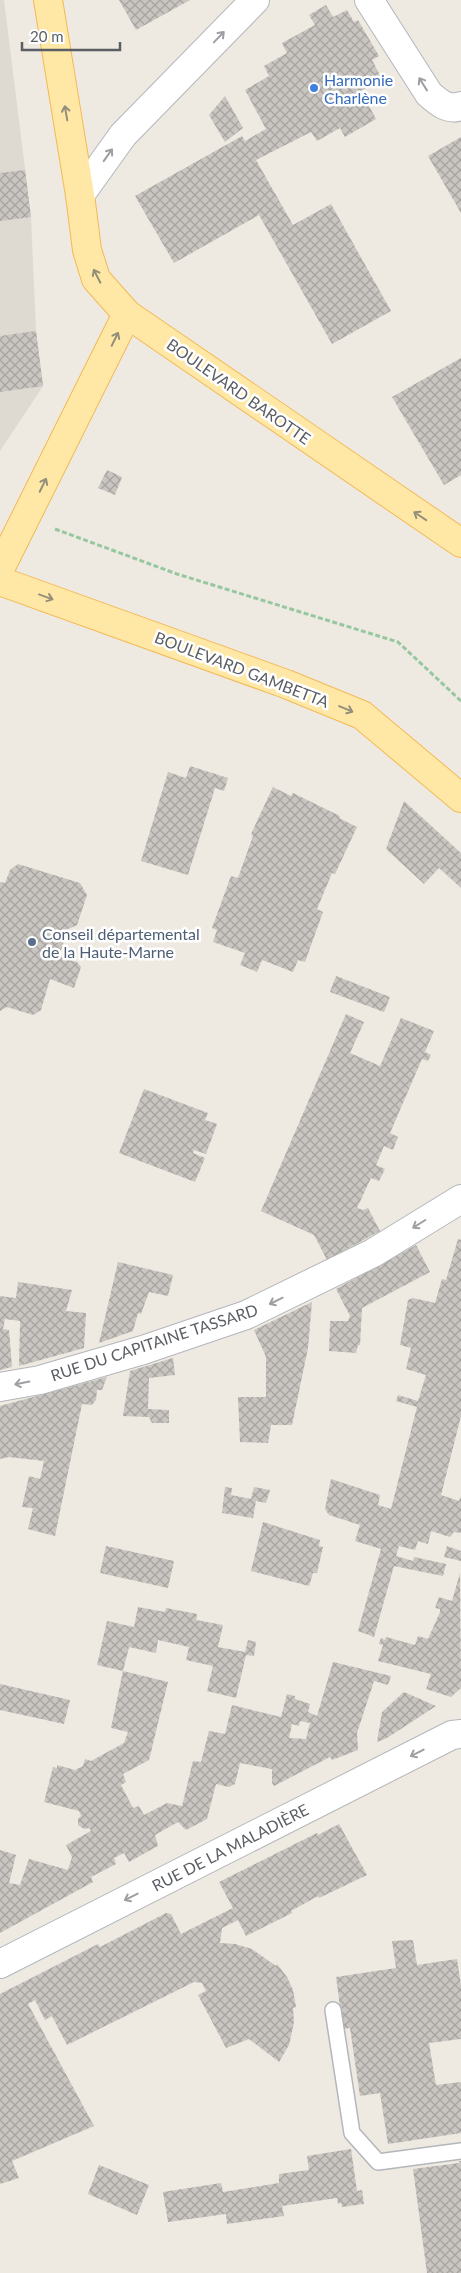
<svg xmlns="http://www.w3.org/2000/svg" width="461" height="2273" font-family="Lato,sans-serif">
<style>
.education{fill:#ded9d1}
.building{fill:url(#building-cross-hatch);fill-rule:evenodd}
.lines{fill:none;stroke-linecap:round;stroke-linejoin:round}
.lane-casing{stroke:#b3b6ba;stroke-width:18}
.street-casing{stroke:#b3b6ba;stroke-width:30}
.primary-casing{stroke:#f4b956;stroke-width:30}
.path{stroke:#97c7a0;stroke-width:3;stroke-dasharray:5 2.5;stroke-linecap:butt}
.lane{stroke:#fff;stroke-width:15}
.street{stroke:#fff;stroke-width:28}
.primary{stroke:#ffe8a6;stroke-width:28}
.oneway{stroke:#9d9fa2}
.oneway2{stroke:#948f7b}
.shop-dot{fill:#3f7fe0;stroke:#fff;stroke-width:2}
.service-dot{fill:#5c6f8a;stroke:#fff;stroke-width:2}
.labels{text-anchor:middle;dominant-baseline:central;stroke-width:5;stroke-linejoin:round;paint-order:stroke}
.shop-label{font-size:16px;fill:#366cbe;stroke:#fff;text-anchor:start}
.street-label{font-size:16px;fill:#5b5f64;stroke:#fff}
.service-label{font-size:16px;fill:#4e5e75;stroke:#fff;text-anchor:start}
</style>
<defs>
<pattern id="building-cross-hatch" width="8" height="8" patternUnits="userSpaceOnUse" patternTransform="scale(1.25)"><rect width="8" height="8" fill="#c9c5c0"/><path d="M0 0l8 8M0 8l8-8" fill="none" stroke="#a6a3a0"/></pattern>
</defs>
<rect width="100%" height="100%" fill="#eeeae2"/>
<path class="education" d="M0,0H4L31,217L36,331L43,386L0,451Z"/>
<g class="building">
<path d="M119,0H190L136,30Z"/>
<path d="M326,5L333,17L347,10L354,22L358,20L379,56L372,60L382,79L361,91L376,119L345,137L340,128L317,141L311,132L256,160L293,225L331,204L391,311L332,344L259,215L174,263L135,196L242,136L245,141L266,129L245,90L269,76L264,66L287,53L282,43L315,25L309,15Z"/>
<path d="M225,96L243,128L225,142L209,115Z"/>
<path d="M461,137V213L428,156Z"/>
<path d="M25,170L31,217L0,221V173Z"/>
<path d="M36,331L43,386L0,392V336Z"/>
<path d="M461,358V475L444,485L392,397Z"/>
<path d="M107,470L122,477L115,495L98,488Z"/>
<path d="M190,766L228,778L224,791L215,788L188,875L141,861L168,772L186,778Z"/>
<path d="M273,787L291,796L293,793L340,816L339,818L357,827L335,874L332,873L317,909L323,912L305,962L298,960L293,972L262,960L257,972L240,965L245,953L213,942L217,930L212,928L231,876L238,878L253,836L251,834Z"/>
<path d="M404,801L461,853V888L439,868L424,884L386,849Z"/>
<path d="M18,864L80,883L87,895L77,925L68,929L59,956L77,962L81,967L74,988L50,979L41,1010L33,1015L7,1007L0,1011V882L5,883L10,870Z"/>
<path d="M336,976L390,997L384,1012L330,992Z"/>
<path d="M346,1014L364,1022L350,1053L380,1066L401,1018L434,1031L425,1052L431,1055L428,1061L422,1059L390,1133L398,1137L393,1150L384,1146L376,1165L385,1169L379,1181L371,1178L357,1208L363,1210L368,1208L380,1231L327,1260L314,1235L261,1211Z"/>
<path d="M144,1089L208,1113L205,1120L217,1124L206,1154L194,1150L193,1153L205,1158L195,1182L119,1153Z"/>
<path d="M458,1239L461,1240V1416L441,1495L459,1501L461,1496V1533L454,1532L450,1537L431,1531L428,1544L418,1541L415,1550L399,1546L396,1556L413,1561L414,1557L446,1564L443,1576L394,1566L374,1637L358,1631L381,1549L355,1541L360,1525L329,1515L325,1509L331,1479L380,1495L378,1505L391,1509L417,1407L396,1401L398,1395L418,1401L426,1375L406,1369L411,1348L400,1345L408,1300L413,1298L435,1303L442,1279L446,1280Z"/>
<path d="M416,1245L430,1272L362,1308L360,1345H358L356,1353L329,1351L330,1321H348L350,1316L336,1289Z"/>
<path d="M118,1262L173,1275L168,1296L149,1292L141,1314L138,1313L133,1331L99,1343Z"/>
<path d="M18,1282L72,1290L66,1311L86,1313L84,1348L19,1366L20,1321L5,1319L3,1329L9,1330L12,1367L0,1370V1296L16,1298Z"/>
<path d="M312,1302L308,1348L292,1425H271L268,1443L240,1442L238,1397H266V1357L254,1330Z"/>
<path d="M173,1358L175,1375L149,1378L148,1409L169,1410V1423H152L149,1417L123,1416L130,1371Z"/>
<path d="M107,1377L102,1390H97L96,1400L92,1405L82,1404L55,1536L28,1529L33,1508L22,1507L29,1476L40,1479L44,1461L9,1457L0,1459V1406Z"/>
<path d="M225,1487L232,1488L231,1495L251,1499L254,1487L270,1490L266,1503L256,1501L253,1518L222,1513Z"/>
<path d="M263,1522L320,1540L319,1546L323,1547L317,1573H313L309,1586L251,1571Z"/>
<path d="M106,1546L174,1561L168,1588L100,1573Z"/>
<path d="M447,1546L461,1551V1561L444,1557Z"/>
<path d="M460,1573L461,1688L451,1697L426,1689L431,1674L378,1661L383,1645L379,1644L381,1638L385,1640L386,1637L415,1645L418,1636L428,1639L440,1612V1609L435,1608L439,1597L452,1601Z"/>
<path d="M138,1607L165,1612L166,1608L197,1614L196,1620L223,1625L218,1647L245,1652L248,1640L256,1642L254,1656L246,1655L236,1698L207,1691L213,1666L186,1660L189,1647L158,1640L156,1653L129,1647L123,1671L97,1665L107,1621L134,1627Z"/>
<path d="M333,1662L391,1676L388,1685L374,1681L357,1733L358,1750L332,1760L330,1757L274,1786L272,1783V1769L240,1763L235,1784L229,1787L216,1784L207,1819L186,1830L178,1822L155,1835L158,1846L156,1847L129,1862L124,1853L114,1858L116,1864L91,1877L93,1882L0,1933V1850L16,1855L9,1883L20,1885L29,1859L68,1870L72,1857L66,1845L91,1831L89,1828L84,1829L78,1825V1819L81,1816L79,1811L44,1802L53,1767L57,1768V1765L75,1770L83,1766L85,1759L91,1761L124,1743L128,1732L111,1728L123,1671L168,1682L149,1760L123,1774L126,1782L121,1785L133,1808L139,1806L144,1815L167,1803L182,1806L193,1761L201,1762L209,1731L225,1734L232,1705L281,1717L287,1694L295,1696V1699L310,1704L308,1712L317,1716ZM300,1721L310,1723L306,1739L289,1738L292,1724L299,1726Z"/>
<path d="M0,1684L70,1700L64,1724L0,1710Z"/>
<path d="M404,1692L436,1706L387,1738L377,1742L382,1712Z"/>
<path d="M339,1824L367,1875L319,1898L318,1896L291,1911L292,1913L246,1936L238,1920L222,1928L220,1943L235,1944L252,1949L276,1966L277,1964L287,1977L293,1990L296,2007L293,2008L294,2022L289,2045L279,2062L249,2039L226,2048L198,1995L206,1991L202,1983L194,1982L67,2045L52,2016L45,2020L35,2000L28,2004L94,2126L12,2161L19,2178L0,2184V1994L98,1944L100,1947L166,1913L171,1914L181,1934L233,1908L219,1882L317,1833L318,1835Z"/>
<path d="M413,1940L417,1965L457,1959L461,1985V2039L429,2043L436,2085L461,2082V2133L388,2144L380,2093L360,2096L350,2028L343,2029L336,1977L396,1968L392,1941Z"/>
<path d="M351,2149L357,2191L362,2190L364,2204L342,2207L341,2203L338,2204L337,2198L282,2206L284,2216L227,2224L226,2214L168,2222L163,2192L221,2183L223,2192L279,2183V2174L309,2170L307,2156Z"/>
<path d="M459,2161H461V2273H427L413,2169L459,2163Z"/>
<path d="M99,2165L149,2185L137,2215L88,2194Z"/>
</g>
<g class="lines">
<defs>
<path id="lane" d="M333,2010L352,2133L378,2162L461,2151"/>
<g id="street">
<path d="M369,0L429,94C438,102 448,111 461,106"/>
<path d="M80,195L123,135L255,0"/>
<path d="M0,1387L40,1380L143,1350L246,1315L373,1253L461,1199"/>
<path d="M0,1964L452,1735L461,1734"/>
</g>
<g id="primary">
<path d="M48,0L80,195L87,250L96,279L127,314L461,543"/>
<path d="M0,569L127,314"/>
<path d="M0,581L286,684L362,715L461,798"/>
</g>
</defs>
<use href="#lane" class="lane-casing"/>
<use href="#street" class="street-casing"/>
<use href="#primary" class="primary-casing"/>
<path class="path" d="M55,529L177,574L398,642L461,701"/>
<use href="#lane" class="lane"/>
<use href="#street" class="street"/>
<use href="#primary" class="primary"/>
</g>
<defs><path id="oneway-shaft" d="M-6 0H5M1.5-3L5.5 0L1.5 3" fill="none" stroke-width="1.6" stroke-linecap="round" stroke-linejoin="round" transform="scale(1.25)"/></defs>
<g class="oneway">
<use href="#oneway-shaft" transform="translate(219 37) rotate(-46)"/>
<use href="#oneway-shaft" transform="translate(423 84) rotate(-122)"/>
<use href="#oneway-shaft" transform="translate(108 155) rotate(-55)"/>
<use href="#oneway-shaft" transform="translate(419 1224) rotate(148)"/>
<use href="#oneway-shaft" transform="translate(276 1301) rotate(154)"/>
<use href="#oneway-shaft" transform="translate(22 1383) rotate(169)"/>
<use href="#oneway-shaft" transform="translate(417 1753) rotate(153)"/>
<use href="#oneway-shaft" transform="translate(131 1897) rotate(153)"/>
</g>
<g class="oneway2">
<use href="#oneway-shaft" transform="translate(66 113) rotate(-100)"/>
<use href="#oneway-shaft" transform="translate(97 276) rotate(-117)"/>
<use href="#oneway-shaft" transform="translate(115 339) rotate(-64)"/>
<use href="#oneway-shaft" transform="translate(43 485) rotate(-64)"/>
<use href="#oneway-shaft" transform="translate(420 516) rotate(-146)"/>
<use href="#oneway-shaft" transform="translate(46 597) rotate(20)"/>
<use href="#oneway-shaft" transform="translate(346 709) rotate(23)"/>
</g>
<circle class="shop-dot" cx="314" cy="88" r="5"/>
<circle class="service-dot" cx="32" cy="942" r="5"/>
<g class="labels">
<g class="shop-label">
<text x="324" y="79">Harmonie<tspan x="324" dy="18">Charlène</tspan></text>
</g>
<g class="street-label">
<text transform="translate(239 391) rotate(35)">BOULEVARD BAROTTE</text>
<text transform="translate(242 669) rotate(21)">BOULEVARD GAMBETTA</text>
<text transform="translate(154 1342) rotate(-18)">RUE DU CAPITAINE TASSARD</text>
<text transform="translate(230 1847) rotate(-27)">RUE DE LA MALADIÈRE</text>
</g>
<g class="service-label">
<text x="42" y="933">Conseil départemental<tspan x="42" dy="18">de la Haute-Marne</tspan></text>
</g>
</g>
<path d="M22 42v8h98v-8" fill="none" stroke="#5b5f64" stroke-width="2.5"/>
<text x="30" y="42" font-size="15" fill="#5b5f64" stroke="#ffffff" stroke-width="4" paint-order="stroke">20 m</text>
</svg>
